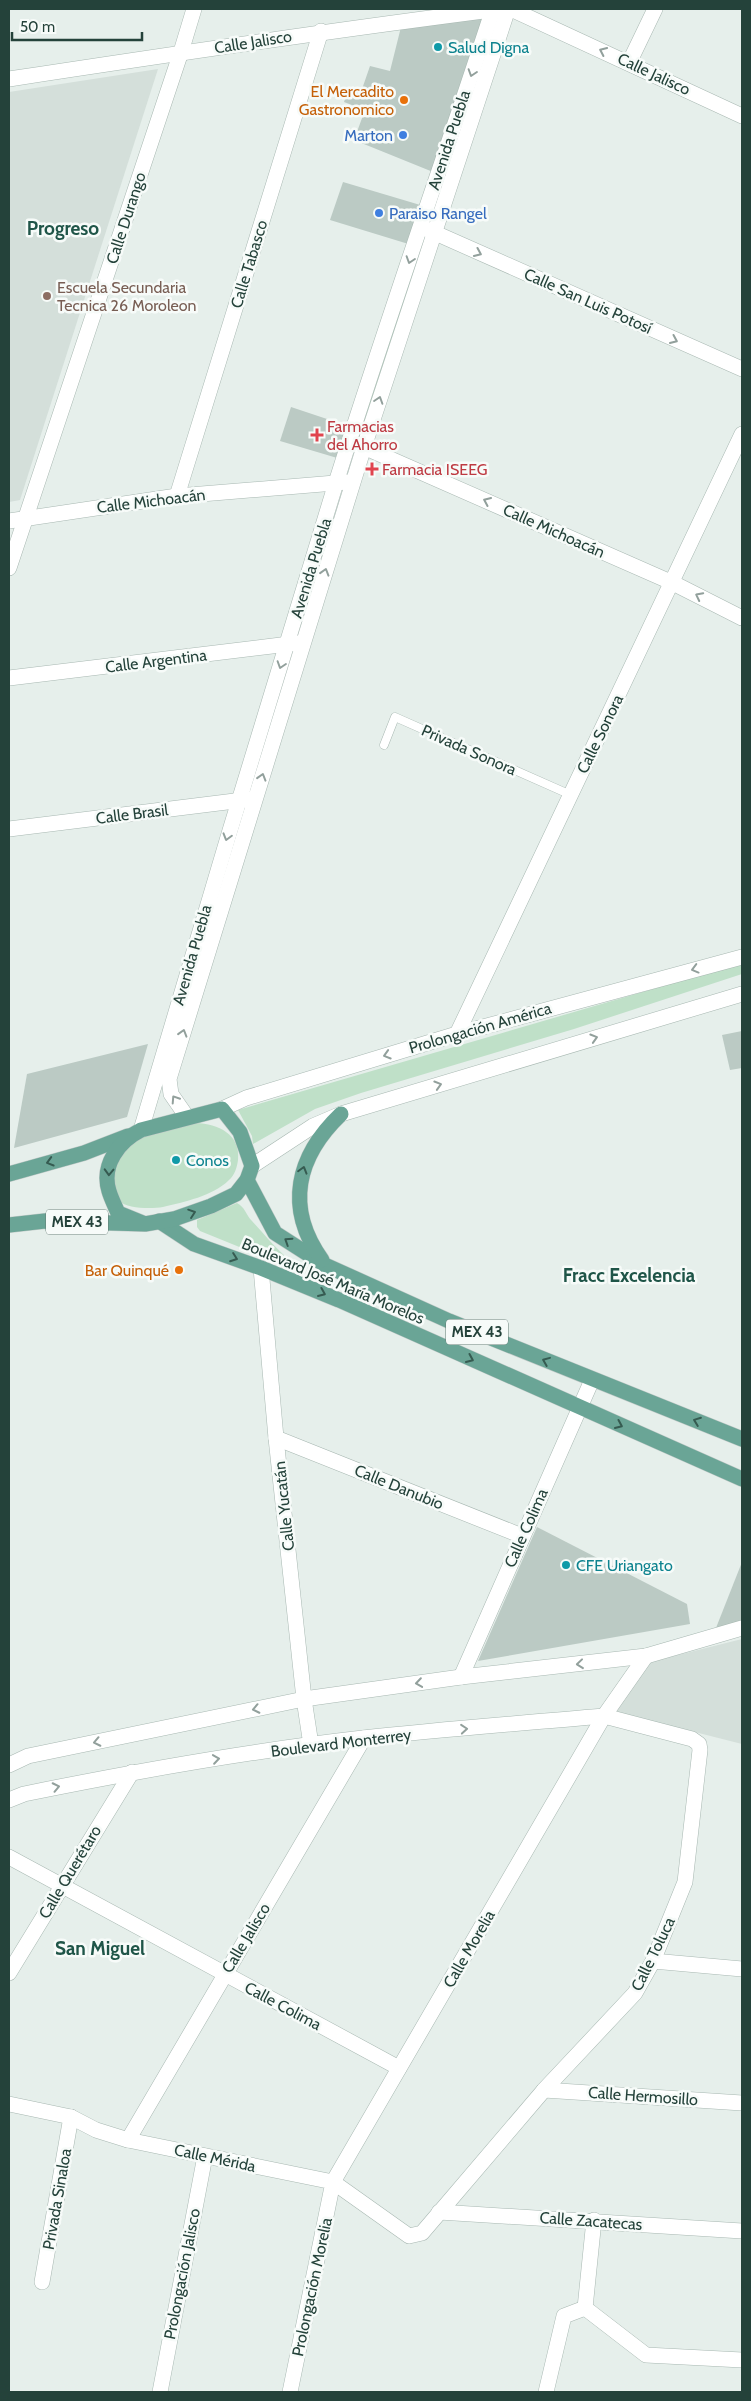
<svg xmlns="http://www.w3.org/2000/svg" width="751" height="2401" font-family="Cabin,sans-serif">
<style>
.built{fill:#d4dfda}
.green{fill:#bfe0c8}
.building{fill:#bbcac4}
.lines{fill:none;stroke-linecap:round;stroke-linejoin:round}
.service-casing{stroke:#a8b8b2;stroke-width:9}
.minor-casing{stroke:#a8b8b2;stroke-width:16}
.tertiary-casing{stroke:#a8b8b2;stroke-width:16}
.primary-casing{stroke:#c2cac8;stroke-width:16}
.service{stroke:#fff;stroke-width:8}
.minor{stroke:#fff;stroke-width:15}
.tertiary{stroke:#fff;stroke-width:15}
.primary{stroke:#6aa596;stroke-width:15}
.oneway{stroke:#92a09c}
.oneway2{stroke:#365b51}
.culture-dot{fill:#0f9aa8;stroke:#f7fbf9;stroke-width:2}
.food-dot{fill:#e8710a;stroke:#f7fbf9;stroke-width:2}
.shop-dot{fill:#3f7fe0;stroke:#f7fbf9;stroke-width:2}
.education-dot{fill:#8d6e63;stroke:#f7fbf9;stroke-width:2}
.health-dot{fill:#e0444e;stroke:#f7fbf9;stroke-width:2}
.labels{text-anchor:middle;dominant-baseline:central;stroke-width:5;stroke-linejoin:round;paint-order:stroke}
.shield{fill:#f7fbf9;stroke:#637a73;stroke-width:1}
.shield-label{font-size:15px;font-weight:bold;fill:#24423a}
.street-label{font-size:16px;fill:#24423a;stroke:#f7fbf9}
.culture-label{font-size:16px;fill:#0d838f;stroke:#f7fbf9;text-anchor:start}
.food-label{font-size:16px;fill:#c56008;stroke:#f7fbf9;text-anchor:end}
.shop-label{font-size:16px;fill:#366cbe;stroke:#f7fbf9;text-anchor:end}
.education-label{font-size:16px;fill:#785e54;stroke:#f7fbf9;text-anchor:start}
.health-label{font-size:16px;fill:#be3a42;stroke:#f7fbf9;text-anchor:start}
.quarter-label{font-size:19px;font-weight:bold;fill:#1f5548;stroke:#f7fbf9}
</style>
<rect width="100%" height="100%" fill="#e6efeb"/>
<g class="built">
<path d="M158,69L20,500L9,502V92Z"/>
<path d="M742,1639V1744L616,1712L646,1663Z"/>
</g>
<g class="green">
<path d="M422,235L427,238L362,440L357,438Z"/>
<path d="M742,963V974L574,1029L361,1093L315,1109L253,1144L252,1136L238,1110Z"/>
<path d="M196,1123C218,1124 241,1134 238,1160C237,1167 235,1175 229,1180C213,1196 184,1202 163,1207C152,1209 127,1209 119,1201C113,1195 113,1166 116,1157C117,1153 126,1143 130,1140C138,1134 184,1126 196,1123Z"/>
<path d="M237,1203C245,1207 246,1215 252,1221C265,1235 277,1250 292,1262L289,1267L200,1231L197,1227V1220Z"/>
</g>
<g class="building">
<path d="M492,10L438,174L354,140L365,110L344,102L348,90L361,92L370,66L390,71L402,23Z"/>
<path d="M343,182L427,207L415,246L330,220Z"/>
<path d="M291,407L354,428L344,460L280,441Z"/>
<path d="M742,1031V1068L730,1070L722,1035Z"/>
<path d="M148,1044L127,1117L14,1148L27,1074Z"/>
<path d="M537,1527L687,1604L690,1624L478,1661Z"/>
<path d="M742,1562V1625L714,1633Z"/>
</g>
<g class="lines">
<defs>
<path id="service" d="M384,745L395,717L571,795"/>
<g id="minor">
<path d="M511,9L742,116"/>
<path d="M629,63L655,9"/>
<path d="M9,79C172,54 335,30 499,9"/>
<path d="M424,228L742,369"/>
<path d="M352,442L673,583L742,618"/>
<path d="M177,496L321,31"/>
<path d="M9,521L177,496L347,482"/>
<path d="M9,568L181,52L194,9"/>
<path d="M9,678L297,643"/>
<path d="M9,829L251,799"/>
<path d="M457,1034L742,434"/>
<path d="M261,1268L276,1438L304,1699L311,1745"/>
<path d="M276,1438L522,1536"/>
<path d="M461,1677L592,1380"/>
<path d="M9,1857L399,2068"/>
<path d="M653,1961L742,1969"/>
<path d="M9,1973L132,1772"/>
<path d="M544,2090L742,2103"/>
<path d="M9,2104L71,2117L96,2130L128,2140L333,2182L409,2236L422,2233L544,2090L635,1993L653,1961L685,1882L700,1750L699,1744L692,1739L604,1716L333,2182L290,2392"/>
<path d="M128,2140L364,1738"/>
<path d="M439,2212L742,2231"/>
<path d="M42,2282L71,2117"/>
<path d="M585,2308L646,2355L742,2360"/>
<path d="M585,2308L594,2220"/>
<path d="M160,2392L205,2156"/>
<path d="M546,2392L564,2316L585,2308"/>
</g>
<g id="tertiary">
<path d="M222,1109L246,1098L457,1034L742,957"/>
<path d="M187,1117L171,1094L169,1079L364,447L508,9"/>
<path d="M141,1130C204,915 269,700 335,486C385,326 441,168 493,9"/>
<path d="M252,1166L313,1126L341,1114L742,994"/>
<path d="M9,1765L28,1756L304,1699L461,1677L646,1656L742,1628"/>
<path d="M9,1800L24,1794C136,1771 249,1751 363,1738C443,1729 524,1723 604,1716L646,1656"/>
</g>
<g id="primary">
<path d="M9,1174L84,1153L128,1136"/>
<path d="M247,1180L275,1233L325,1265L449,1321L742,1439"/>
<path d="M159,1221L194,1244L261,1268L339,1300L742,1479"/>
<path d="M9,1225L45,1221L145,1224L174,1219L211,1206L236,1194L247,1180L252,1166L240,1132L222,1109L141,1130C119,1141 101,1165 109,1191C111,1198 115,1206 118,1213L145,1224"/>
<path d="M322,1260C284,1207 297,1156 341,1114"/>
</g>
</defs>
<use href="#service" class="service-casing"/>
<use href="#minor" class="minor-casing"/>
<use href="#tertiary" class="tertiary-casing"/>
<use href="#primary" class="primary-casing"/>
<use href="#service" class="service"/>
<use href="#minor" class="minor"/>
<use href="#tertiary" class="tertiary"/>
<use href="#primary" class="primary"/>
</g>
<defs><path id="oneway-chevron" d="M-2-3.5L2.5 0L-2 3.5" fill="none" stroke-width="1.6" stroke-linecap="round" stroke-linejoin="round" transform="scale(1.25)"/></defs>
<g class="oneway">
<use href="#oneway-chevron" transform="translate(603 51) rotate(-155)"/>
<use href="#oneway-chevron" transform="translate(472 73) rotate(108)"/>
<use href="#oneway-chevron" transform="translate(478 253) rotate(24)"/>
<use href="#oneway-chevron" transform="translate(410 260) rotate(108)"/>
<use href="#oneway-chevron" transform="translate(674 340) rotate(24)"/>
<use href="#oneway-chevron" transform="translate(379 400) rotate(-72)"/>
<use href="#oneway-chevron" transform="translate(487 501) rotate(-156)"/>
<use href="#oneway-chevron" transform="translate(325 572) rotate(-73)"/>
<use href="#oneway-chevron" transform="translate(699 596) rotate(-153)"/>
<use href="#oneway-chevron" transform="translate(281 665) rotate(108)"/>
<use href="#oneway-chevron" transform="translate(262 777) rotate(-73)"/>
<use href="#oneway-chevron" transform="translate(227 837) rotate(106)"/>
<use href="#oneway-chevron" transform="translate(695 969) rotate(165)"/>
<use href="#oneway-chevron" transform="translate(183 1033) rotate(-73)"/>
<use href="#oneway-chevron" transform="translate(594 1038) rotate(-17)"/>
<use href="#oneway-chevron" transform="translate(387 1055) rotate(163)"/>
<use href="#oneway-chevron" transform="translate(438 1085) rotate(-17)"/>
<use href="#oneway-chevron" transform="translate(175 1099) rotate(-123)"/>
<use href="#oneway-chevron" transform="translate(580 1664) rotate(174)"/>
<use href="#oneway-chevron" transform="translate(419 1683) rotate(172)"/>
<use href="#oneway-chevron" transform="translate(256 1709) rotate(168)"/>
<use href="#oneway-chevron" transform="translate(464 1729) rotate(-5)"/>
<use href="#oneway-chevron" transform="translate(97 1742) rotate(168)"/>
<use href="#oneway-chevron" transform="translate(216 1759) rotate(-8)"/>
<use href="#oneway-chevron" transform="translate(56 1787) rotate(-12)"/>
</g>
<g class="oneway2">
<use href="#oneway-chevron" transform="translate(50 1162) rotate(164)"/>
<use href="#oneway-chevron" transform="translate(303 1170) rotate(-74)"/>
<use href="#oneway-chevron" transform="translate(109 1172) rotate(92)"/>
<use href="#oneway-chevron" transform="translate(192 1213) rotate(-19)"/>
<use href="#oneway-chevron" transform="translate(288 1241) rotate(-147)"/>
<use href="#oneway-chevron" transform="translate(234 1258) rotate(20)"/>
<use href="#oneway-chevron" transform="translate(322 1293) rotate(23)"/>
<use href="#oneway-chevron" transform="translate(470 1359) rotate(24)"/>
<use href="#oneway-chevron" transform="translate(546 1361) rotate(-158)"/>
<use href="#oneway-chevron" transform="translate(697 1421) rotate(-159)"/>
<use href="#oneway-chevron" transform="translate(619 1425) rotate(24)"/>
</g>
<g class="culture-dot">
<circle cx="438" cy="47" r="5"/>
<circle cx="176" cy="1160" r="5"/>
<circle cx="566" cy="1565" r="5"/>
</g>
<g class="food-dot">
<circle cx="404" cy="100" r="5"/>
<circle cx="179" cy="1270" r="5"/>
</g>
<g class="shop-dot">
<circle cx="403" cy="135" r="5"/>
<circle cx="379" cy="213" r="5"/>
</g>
<circle class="education-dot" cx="47" cy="296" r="5"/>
<g class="health-dot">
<path d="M314.5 427.5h5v5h5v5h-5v5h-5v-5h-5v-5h5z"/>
<path d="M369.5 461.5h5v5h5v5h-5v5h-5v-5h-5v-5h5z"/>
</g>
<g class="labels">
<g class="shield">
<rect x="46" y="1209.5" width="62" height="25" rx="4"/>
<rect x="446" y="1319.5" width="62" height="25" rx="4"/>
</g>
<g class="shield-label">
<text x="77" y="1222">MEX 43</text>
<text x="477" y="1332">MEX 43</text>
</g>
<g class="street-label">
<text transform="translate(253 42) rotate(-9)">Calle Jalisco</text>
<text transform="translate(654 74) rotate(25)">Calle Jalisco</text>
<text transform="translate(449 140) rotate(-72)">Avenida Puebla</text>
<text transform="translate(126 218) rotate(-72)">Calle Durango</text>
<text transform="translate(249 264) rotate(-73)">Calle Tabasco</text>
<text transform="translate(588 301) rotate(24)">Calle San Luis Potosí</text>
<text transform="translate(151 501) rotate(-7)">Calle Michoacán</text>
<text transform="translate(554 531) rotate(24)">Calle Michoacán</text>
<text transform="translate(311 568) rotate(-73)">Avenida Puebla</text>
<text transform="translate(156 661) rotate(-7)">Calle Argentina</text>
<text transform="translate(600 734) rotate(-64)">Calle Sonora</text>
<text transform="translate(469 750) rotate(24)">Privada Sonora</text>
<text transform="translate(132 814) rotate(-7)">Calle Brasil</text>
<text transform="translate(192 955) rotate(-74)">Avenida Puebla</text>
<text transform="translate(480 1028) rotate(-16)">Prolongación América</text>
<text transform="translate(333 1281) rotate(23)">Boulevard José María Morelos</text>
<text transform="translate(399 1487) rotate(22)">Calle Danubio</text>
<text transform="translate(284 1506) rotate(-96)">Calle Yucatán</text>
<text transform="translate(526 1528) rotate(-66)">Calle Colima</text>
<text transform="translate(341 1743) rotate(-7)">Boulevard Monterrey</text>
<text transform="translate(70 1872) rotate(-59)">Calle Querétaro</text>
<text transform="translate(246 1938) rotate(-59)">Calle Jalisco</text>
<text transform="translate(469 1949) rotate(-60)">Calle Morelia</text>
<text transform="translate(653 1954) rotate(-64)">Calle Toluca</text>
<text transform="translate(283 2006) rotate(28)">Calle Colima</text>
<text transform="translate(643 2096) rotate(4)">Calle Hermosillo</text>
<text transform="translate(215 2158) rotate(12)">Calle Mérida</text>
<text transform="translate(57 2199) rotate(-80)">Privada Sinaloa</text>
<text transform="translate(591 2221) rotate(4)">Calle Zacatecas</text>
<text transform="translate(182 2274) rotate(-79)">Prolongación Jalisco</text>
<text transform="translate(312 2287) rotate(-78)">Prolongación Morelia</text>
</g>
<g class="culture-label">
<text x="448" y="47">Salud Digna</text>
<text x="186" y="1160">Conos</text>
<text x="576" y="1565">CFE Uriangato</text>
</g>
<g class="food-label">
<text x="394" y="91">El Mercadito<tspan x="394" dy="18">Gastronomico</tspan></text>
<text x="169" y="1270">Bar Quinqué</text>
</g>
<g class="shop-label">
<text x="393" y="135">Marton</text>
<text x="389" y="213" text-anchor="start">Paraiso Rangel</text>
</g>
<g class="education-label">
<text x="57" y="287">Escuela Secundaria<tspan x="57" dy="18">Tecnica 26 Moroleon</tspan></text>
</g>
<g class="health-label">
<text x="327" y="426">Farmacias<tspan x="327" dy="18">del Ahorro</tspan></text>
<text x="382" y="469">Farmacia ISEEG</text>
</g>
<g class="quarter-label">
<text x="63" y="228">Progreso</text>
<text x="629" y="1275">Fracc Excelencia</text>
<text x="100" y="1948">San Miguel</text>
</g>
</g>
<rect width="751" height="2401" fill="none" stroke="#24423a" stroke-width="20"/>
<path d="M12 32v8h130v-8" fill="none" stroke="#24423a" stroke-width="2.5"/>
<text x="20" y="32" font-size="15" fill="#24423a" stroke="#f7fbf9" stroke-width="4" paint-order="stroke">50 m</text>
</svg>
